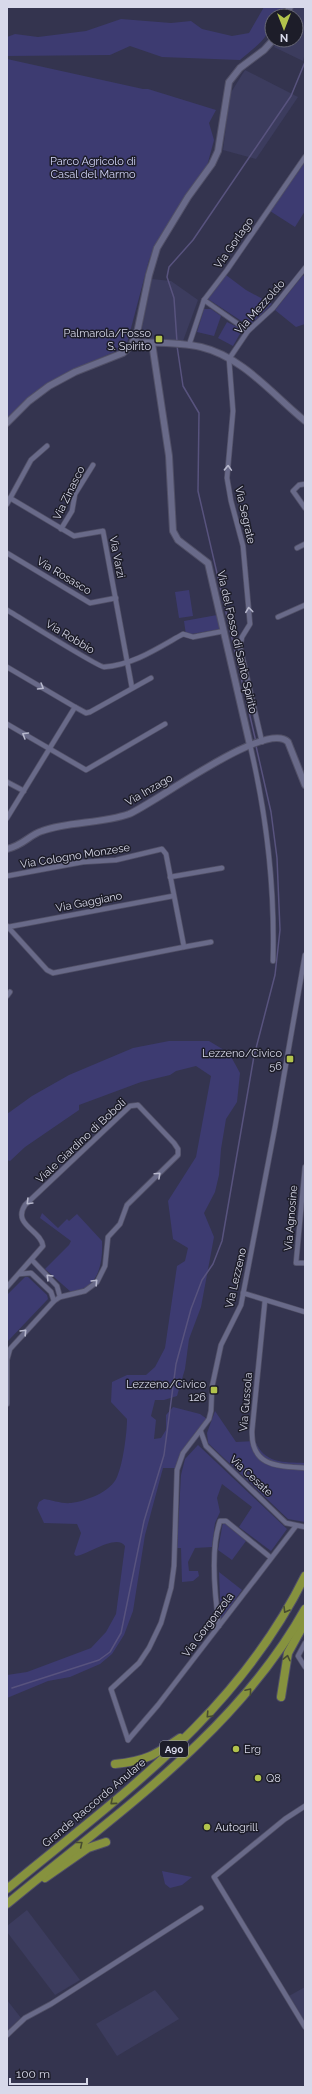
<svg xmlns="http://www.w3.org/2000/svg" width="312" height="2094" font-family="Raleway,sans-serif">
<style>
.built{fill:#3c3c5e}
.green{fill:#3d3b71}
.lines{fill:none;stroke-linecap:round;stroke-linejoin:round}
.stream{stroke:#58537e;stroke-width:1.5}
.street-casing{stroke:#515067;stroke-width:6}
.secondary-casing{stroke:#515067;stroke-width:8}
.highway-casing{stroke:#515067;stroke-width:10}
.street{stroke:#696a89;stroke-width:4.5}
.secondary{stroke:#696a89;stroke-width:6}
.highway{stroke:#86923e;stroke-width:8}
.oneway{stroke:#b7b8cd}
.oneway2{stroke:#474c31}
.poi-dot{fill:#b2c34c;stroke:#1d1d29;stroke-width:1.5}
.labels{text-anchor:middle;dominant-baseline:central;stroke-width:3;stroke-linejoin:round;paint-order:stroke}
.shield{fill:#1d1d29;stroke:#a0a1b0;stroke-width:1}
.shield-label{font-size:10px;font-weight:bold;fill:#d8d9ea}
.park-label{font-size:11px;fill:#d4d6fa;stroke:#1d1d29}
.street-label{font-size:11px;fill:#d8d9ea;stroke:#1d1d29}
.poi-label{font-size:11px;fill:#d8d9ea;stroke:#1d1d29;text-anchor:end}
</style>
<rect width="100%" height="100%" fill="#34344f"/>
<g class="built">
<path d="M294,7H305V53L303,61L274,47L277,40H296V16H289Z"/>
<path d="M245,70L298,97L256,159L223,150L230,94Z"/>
<path d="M152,279L171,281L198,300L183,341L140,338Z"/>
<path d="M27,1910L80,1980L55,1995L7,1932V1926Z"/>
<path d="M305,1987V2023L289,1996Z"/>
<path d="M155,1990L179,2019L117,2056L96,2024Z"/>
<path d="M7,2000L21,2018L7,2031Z"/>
</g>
<g class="green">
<path d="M264,7H284L278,16H272C272,37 255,47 240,60L162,57L130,46L110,55L7,56V37L15,34L38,37L86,31L121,19L171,23L191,21L202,29L232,36L249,33Z"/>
<path d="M7,59L143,89H148L216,110L209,123L214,140L207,166L162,233L149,260L126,347C84,365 35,382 7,420Z"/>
<path d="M305,162V211L295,227L270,211Z"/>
<path d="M226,275L246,290L272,304L253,323L246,324L208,299Z"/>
<path d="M303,275L305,277V324L296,327L275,310Z"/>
<path d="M204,309H211L221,316L214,336L197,332Z"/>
<path d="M227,322L239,328L241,332L233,346L218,338Z"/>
<path d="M189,590L193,616L179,618L175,592Z"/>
<path d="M217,615L220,629L186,635L184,621Z"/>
<path d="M169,1041H209L229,1053L240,1073L237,1102L226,1119L221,1149L219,1175L215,1192L204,1213L214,1237L201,1307L189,1339L185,1369L177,1396L164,1400H155L151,1416L156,1420L154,1439L161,1438L166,1430V1415L173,1407L200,1414L207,1419L182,1452L175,1468H163L145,1535L133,1611L124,1635L112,1654L100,1664L70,1677L48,1681L7,1698V1675L27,1672L91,1648L106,1632L116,1614L125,1546C117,1533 87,1555 76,1556L74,1554L81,1533L77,1524L44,1523L37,1508L39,1502L44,1499C52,1500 62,1504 71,1503C86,1501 111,1492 117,1477C123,1464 127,1433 127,1419L111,1402L112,1382L127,1375H146L155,1367L165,1348L177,1266L185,1261L188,1248L173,1239L168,1201L196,1157L211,1076L196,1066L176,1071L170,1075L141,1082L79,1105V1110L25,1147L10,1161L7,1160V1114L32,1096L69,1075L133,1048Z"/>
<path d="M42,1213L58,1228L67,1219L69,1221L77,1214L102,1241C103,1263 99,1289 71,1292L45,1269L69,1245L71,1241L40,1218Z"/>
<path d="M25,1277H28L47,1295L48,1299L7,1342V1295Z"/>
<path d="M215,1411L236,1442L255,1441C265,1464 283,1462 305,1463V1522L288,1519L208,1443L207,1433Z"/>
<path d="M198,1445L287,1529L271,1551L239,1527L252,1507L222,1484L217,1498L220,1512L215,1523L212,1547L195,1548L188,1562L189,1571H198L199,1576L193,1581L182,1582L181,1548H177L181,1475L185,1459Z"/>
<path d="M223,1522L246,1541L232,1560L218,1550Z"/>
<path d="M219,1572L242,1590L221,1619Z"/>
<path d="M162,1871L192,1877L182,1885L170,1888L165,1884Z"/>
</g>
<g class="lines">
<g class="stream">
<path d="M177,342L174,298L167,277L169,267L193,240L291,96L305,62"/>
<path d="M177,346L183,386L199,413L198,491L256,742"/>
<path d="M12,1688L99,1660L110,1652L121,1633L144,1521L164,1455L176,1364L191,1309L202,1280L213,1264L222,1241L254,1056L275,975L280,930L277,858L271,812L256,746"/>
</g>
<defs>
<g id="street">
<path d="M204,300L248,331"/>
<path d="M189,345L204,300L227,270L305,157"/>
<path d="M305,484L299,485L293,491L305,508"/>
<path d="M10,498L74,536L103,531L132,688"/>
<path d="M7,504L31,460L47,446"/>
<path d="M61,529L72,511L75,494L93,465"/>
<path d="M297,548L305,544"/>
<path d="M7,553L90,603L116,598"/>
<path d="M7,610C19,617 98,667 104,667C133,665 158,648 183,634L193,637L224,631"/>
<path d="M278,617L305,605"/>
<path d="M7,667L75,707"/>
<path d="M7,724L86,770L165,724"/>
<path d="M262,742L240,647L242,637L250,624L243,546L231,501L227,478L233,411L229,359L248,331L273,308L305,268"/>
<path d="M250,745C267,817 275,887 273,961"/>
<path d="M7,782L24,791"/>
<path d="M7,818L75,707L86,713L90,712L151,678"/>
<path d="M7,876L83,862L116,860L162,849L166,854L184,947L53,973L47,970L7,926"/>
<path d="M170,877L222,868"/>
<path d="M8,927L173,896"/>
<path d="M184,947L211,942"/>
<path d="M7,996L10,992"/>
<path d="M305,1167L296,1263H305"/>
<path d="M32,1260L57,1286L60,1297"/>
<path d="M7,1287L43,1246C41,1230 12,1225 25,1205L130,1106L138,1105L174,1143L178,1149V1155L127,1205L120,1224L108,1237L105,1266L97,1282L85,1291L60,1297L54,1301"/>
<path d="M243,1293L305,1312"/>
<path d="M265,1300L252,1431C251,1467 278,1466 305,1468"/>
<path d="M7,1404V1360L10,1349L54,1301L51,1292L31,1273L19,1274"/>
<path d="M201,1432L206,1446L286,1523L305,1527"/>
<path d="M219,1626C215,1597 210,1549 220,1521H226L270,1557"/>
<path d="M305,1643L298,1656L305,1667"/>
<path d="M128,1740L111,1689L139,1663L149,1648L161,1623L171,1588L174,1566L177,1470L183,1453L209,1419L211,1411L212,1387L221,1345L241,1305L275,1127L305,955"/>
<path d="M128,1740L158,1705L296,1526"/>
<path d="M305,1806L285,1819L214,1877L305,2027"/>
<path d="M7,2035L25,2018L51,2004L201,1908"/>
</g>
<g id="secondary">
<path d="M286,16L290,7"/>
<path d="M133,342C155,343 179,342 201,347C243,357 273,395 305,421"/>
<path d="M152,343L169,456L173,531L178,540L208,563L250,745"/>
<path d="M7,423L29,401L49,386L75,372L123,353L131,346L137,333L149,275L157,248L188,197L212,164L218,151L229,82L240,68L264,50L273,40"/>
<path d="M7,849C24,845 29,835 42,831C69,821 101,824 129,814C154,804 267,719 288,742L305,785"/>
</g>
<g id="highway">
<path d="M281,1697L288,1653L305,1622"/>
<path d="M115,1764C146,1761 155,1755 180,1738"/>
<path d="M45,1878L88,1848L106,1842"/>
<path d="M7,1889C122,1794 237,1714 305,1576"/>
<path d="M7,1904C114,1815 236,1733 305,1609"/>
</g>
</defs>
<use href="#street" class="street-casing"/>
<use href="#secondary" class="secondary-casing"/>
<use href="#highway" class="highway-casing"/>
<use href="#street" class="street"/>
<use href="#secondary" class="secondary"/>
<use href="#highway" class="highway"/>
</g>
<defs><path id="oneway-chevron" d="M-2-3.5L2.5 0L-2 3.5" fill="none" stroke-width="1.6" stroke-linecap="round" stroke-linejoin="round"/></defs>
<g class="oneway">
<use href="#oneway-chevron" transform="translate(228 468) rotate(-88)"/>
<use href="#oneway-chevron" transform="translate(249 610) rotate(-97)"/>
<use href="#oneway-chevron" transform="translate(41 687) rotate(31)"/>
<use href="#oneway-chevron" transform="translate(25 735) rotate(-149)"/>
<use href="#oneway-chevron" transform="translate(158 1175) rotate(-43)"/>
<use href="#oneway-chevron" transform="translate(29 1202) rotate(135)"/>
<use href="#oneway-chevron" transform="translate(49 1277) rotate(-135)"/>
<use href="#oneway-chevron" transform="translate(95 1282) rotate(-46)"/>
<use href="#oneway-chevron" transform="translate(24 1332) rotate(-46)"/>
</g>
<g class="oneway2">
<use href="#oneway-chevron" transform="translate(286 1610) rotate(121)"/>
<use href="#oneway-chevron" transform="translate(287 1658) rotate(-77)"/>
<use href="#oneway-chevron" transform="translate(249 1691) rotate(-50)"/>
<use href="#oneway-chevron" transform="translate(209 1715) rotate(133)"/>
<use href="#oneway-chevron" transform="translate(113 1802) rotate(140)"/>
<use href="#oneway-chevron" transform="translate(80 1844) rotate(-39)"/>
</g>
<g class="poi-dot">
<rect x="155" y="335" width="8" height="8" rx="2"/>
<rect x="286" y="1055" width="8" height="8" rx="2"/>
<rect x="210" y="1386" width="8" height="8" rx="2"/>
<circle cx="236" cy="1749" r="4"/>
<circle cx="258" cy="1778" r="4"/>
<circle cx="207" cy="1827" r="4"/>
</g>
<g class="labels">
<rect class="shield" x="160" y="1741" width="28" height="16" rx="3"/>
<g class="shield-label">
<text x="174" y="1749">A90</text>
</g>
<g class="park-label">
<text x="93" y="161">Parco Agricolo di<tspan x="93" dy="13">Casal del Marmo</tspan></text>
</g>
<g class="street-label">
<text transform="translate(234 243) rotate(-55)">Via Gorlago</text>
<text transform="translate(260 307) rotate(-48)">Via Mezzoldo</text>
<text transform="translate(69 493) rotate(-64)">Via Zinasco</text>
<text transform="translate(245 515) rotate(77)">Via Segrate</text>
<text transform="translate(117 557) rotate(79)">Via Varzi</text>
<text transform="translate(64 576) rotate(31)">Via Rosasco</text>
<text transform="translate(70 637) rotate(31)">Via Robbio</text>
<text transform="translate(237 642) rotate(77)">Via del Fosso di Santo Spirito</text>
<text transform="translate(149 790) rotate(-30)">Via Inzago</text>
<text transform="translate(75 856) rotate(-9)">Via Cologno Monzese</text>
<text transform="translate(89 902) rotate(-11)">Via Gaggiano</text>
<text transform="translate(81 1141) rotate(-43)">Viale Giardino di Boboli</text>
<text transform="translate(291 1218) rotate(-85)">Via Agnosine</text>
<text transform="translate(236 1278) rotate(-77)">Via Lezzeno</text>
<text transform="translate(246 1402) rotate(-85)">Via Gussola</text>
<text transform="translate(251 1476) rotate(43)">Via Cesate</text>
<text transform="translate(208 1625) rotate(-53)">Via Gorgonzola</text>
<text transform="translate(94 1803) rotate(-40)">Grande Raccordo Anulare</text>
</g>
<g class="poi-label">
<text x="151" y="333">Palmarola/Fosso<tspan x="151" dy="13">S. Spirito</tspan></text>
<text x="282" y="1053">Lezzeno/Civico<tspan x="282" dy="13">56</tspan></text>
<text x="206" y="1384">Lezzeno/Civico<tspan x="206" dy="13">126</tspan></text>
<text x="244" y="1749" text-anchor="start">Erg</text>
<text x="266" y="1778" text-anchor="start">Q8</text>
<text x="215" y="1827" text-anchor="start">Autogrill</text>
</g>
</g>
<rect width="312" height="2094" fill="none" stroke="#d8d9ea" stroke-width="16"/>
<g transform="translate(284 28) rotate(180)"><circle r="19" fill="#1d1d29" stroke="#686876"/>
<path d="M0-3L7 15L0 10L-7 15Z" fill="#b2c34c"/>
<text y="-6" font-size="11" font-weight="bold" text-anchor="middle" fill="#d8d9ea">N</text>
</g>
<path d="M10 2078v6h77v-6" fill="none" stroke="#d8d9ea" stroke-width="2"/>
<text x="16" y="2078" font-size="12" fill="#d8d9ea" stroke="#1d1d29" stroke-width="3" paint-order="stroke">100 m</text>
</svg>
